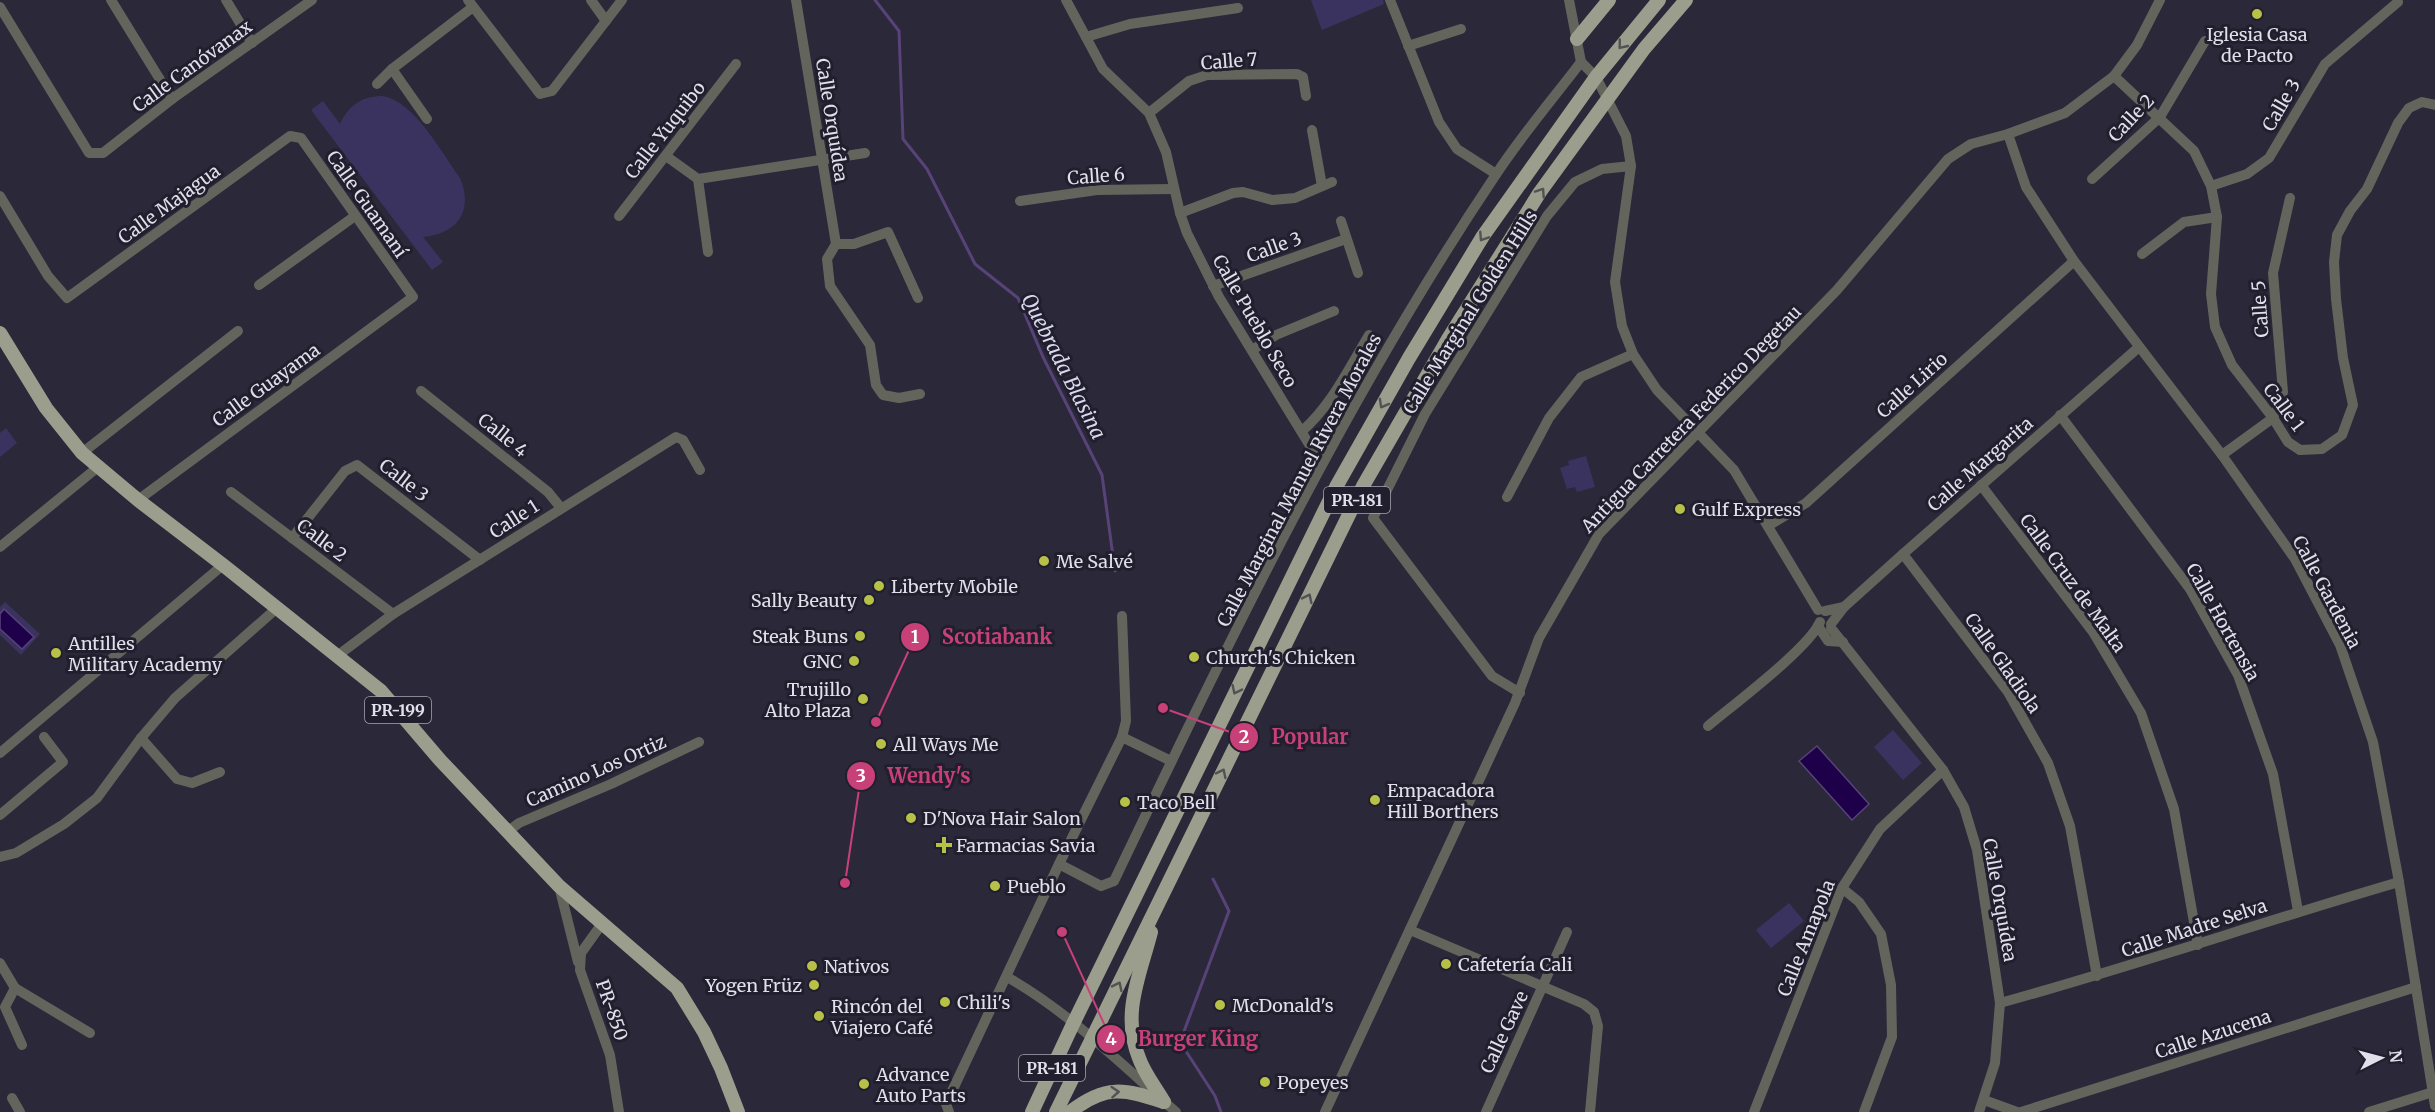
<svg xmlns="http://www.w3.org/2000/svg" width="2435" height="1112" font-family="Merriweather,serif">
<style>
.green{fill:#3b335f}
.water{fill:#1d0049;stroke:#584379;stroke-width:1.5}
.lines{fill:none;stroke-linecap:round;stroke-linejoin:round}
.stream{stroke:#584379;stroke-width:3}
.minor{stroke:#63655c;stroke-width:10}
.major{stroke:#9b9e8c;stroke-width:14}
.oneway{stroke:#525254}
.poi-dot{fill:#b7c147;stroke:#211f2e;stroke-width:2}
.labels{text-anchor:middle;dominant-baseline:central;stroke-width:6;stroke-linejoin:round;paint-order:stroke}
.shield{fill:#211f2e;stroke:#a7a5b2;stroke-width:1.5}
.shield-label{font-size:16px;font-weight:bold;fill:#e0dfea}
.poi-label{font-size:18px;fill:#e0dfea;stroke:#211f2e;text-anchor:start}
.street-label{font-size:18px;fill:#e0dfea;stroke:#211f2e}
.water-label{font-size:20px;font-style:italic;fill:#dad8ee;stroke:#211f2e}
.leader{fill:none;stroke:#c84078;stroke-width:2}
.callout-dot{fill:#c84078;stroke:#211f2e;stroke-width:2}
.mark-label{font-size:18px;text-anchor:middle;font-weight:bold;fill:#fff}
.callout-label{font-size:20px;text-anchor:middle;font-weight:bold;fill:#c84078;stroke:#211f2e;stroke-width:6;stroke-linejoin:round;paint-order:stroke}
</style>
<rect width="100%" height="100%" fill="#2a2839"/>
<g class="green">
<path d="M1311,0H1383L1384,4L1322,30Z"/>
<path d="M383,96C415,102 441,152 460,178C474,211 457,234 423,237L443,262L432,270L311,110L323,101L340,124C349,105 362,96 383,96Z"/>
<path d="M6,428L17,443L0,457V433Z"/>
<path d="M1586,456L1595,487L1577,492L1575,487L1567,489L1560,468L1569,465L1568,461Z"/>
<path d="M5,602L40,634L21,655L0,635V607Z"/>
<path d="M1893,730L1922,763L1903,780L1874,747Z"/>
<path d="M1789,903L1804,921L1771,948L1756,930Z"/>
</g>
<g class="water">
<path d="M4,609L34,637L22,649L0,629V614Z"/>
<path d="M1817,746L1869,804L1852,820L1799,761Z"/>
</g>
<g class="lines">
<g class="stream">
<path d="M875,0L899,31L903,139L927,169L975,264L1018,298L1043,357L1102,475L1115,571"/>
<path d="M1213,879L1229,911L1180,1042L1215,1096L1221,1112"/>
</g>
<g class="minor">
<path d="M111,0L172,99"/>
<path d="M226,0L252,43"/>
<path d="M468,0L540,94L552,91L622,0"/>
<path d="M591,0L606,21"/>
<path d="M796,0L836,244"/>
<path d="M1066,0L1103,69L1149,113L1166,152L1180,213L1187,233L1219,297L1315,454L1323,461"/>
<path d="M1390,0L1439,122L1457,149L1496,174"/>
<path d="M1569,0L1581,62L1596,77L1626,136L1631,166L1615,282L1622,326L1633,354L1657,390L1734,470L1818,610"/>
<path d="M0,7L89,153H103L172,99L312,0"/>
<path d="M1086,37L1130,24L1238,8"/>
<path d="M1408,46L1461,29"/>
<path d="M392,69L427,119"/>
<path d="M2114,76L2194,151L2211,186L2217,217L2211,294L2215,327L2232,365L2273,418L2288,442L2300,450L2322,449L2342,435L2353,405L2343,358L2336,299L2334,262L2337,235L2350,211L2367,189L2398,123L2409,108L2422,102L2435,105"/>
<path d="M377,84L392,69L473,7"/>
<path d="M1149,113L1189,81L1207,75L1297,74L1303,77L1306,96"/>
<path d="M1312,130L1322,186"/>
<path d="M2008,134L2026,187L2074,261L2222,455L2295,559L2340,645L2373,742L2399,882L2435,1106"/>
<path d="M666,156L698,179L865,153"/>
<path d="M698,179L708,252"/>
<path d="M2092,179L2160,117L2205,41"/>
<path d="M2211,186L2247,174L2269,158L2325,64L2398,2"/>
<path d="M0,196L48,276L67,298L290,136L301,138L413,297L138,500"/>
<path d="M1020,201L1097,190L1174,189"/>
<path d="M1180,213L1233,193L1243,192L1272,200L1295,198L1332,182"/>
<path d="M619,216L736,64"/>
<path d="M1341,221L1358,273"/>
<path d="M836,244L827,259L830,286L870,345L876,385L883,395L899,398L920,394"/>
<path d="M836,244H854L888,232L918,298"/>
<path d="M2142,254L2184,222L2217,217"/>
<path d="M259,285L355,216"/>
<path d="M1213,286L1346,239"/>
<path d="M1252,350L1276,335L1334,311"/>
<path d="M421,391L548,492L561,508"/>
<path d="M2060,415L2190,589L2238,675L2273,774L2298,911"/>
<path d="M1302,431C1331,406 1349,368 1369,335"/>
<path d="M82,453L238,331"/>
<path d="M2222,455L2273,418L2283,392L2273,273L2290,198"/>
<path d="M1981,485L2093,632L2141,713L2174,809L2198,945"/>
<path d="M231,492L393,614"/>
<path d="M1507,497L1549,418L1581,377L1633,354"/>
<path d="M1768,526L1806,503L2074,261"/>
<path d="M292,538L345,471L357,465L480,560"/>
<path d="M0,547L98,467"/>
<path d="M1903,554L2008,692L2048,763L2070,826L2097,976"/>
<path d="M1825,611L1844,607"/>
<path d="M1831,624L1844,607L1903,554L2139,347"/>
<path d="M1818,626L1828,641L1843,642"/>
<path d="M1831,628L1943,770L1964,807L1977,850L2000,1003L1995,1063L1979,1112"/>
<path d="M337,656L393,614L676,437L683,440L700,470"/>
<path d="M1520,693L1492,676L1373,518L1425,414L1547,216L1575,182L1602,169L1631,166"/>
<path d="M1708,726C1733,705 1809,648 1820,622"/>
<path d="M1122,737L1171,761"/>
<path d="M141,738L177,779L192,783L220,772"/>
<path d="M0,753L223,565"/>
<path d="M0,815L63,762L44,737"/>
<path d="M507,832L519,823L611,784L699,742"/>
<path d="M0,857L16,853L64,824L97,798L141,738L175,698L277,608"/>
<path d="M1059,864L1101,886L1114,881C1229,641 1346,398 1495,176C1521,136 1552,100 1581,62"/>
<path d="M559,886L578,962"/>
<path d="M1842,888L1859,902L1881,934L1891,985L1892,1037L1864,1112"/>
<path d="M601,925L581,953L580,970L610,1055L619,1112"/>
<path d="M1410,930L1584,1004L1594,1012L1598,1026L1590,1112"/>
<path d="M0,963L15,988L90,1033"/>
<path d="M1007,977C1069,1012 1122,1065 1176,1112"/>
<path d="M15,988L5,1007L22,1045"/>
<path d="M2000,1003C2134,966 2265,921 2399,882"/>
<path d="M12,1098L20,1112"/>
<path d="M1984,1100L2017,1112"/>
<path d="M949,1112L946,1104L1059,864L1122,737L1126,721L1122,616"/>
<path d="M1325,1112L1515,703L1539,638L1599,534L1837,290L1948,159L1971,144L2008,134L2065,113L2114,76L2137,45L2160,0"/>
<path d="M1486,1112L1567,932"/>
<path d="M1754,1112L1842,888L1880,829L1943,770"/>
<path d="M2021,1112L2416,987"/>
<path d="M2369,1112L2433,1092"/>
</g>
<g class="major">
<path d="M1577,39L1609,0"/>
<path d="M0,333L46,408L82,453L138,500L223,565L381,691L440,760L559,886L677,988L704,1032L721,1068L738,1112"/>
<path d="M1151,932C1140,975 1121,1014 1139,1058C1144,1073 1156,1088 1164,1102"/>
<path d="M1032,1112L1073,1024L1336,487L1409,358L1483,236L1596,77L1659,0"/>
<path d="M1056,1112L1363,486L1448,339L1540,192L1644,49L1686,0"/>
<path d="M1070,1112C1106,1084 1124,1089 1164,1102"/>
</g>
</g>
<defs><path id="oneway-chevron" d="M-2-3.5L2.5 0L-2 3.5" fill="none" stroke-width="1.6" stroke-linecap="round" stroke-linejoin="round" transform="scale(1.5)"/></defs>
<g class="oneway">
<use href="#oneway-chevron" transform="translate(1622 45) rotate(129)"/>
<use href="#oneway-chevron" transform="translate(1541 192) rotate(-56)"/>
<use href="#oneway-chevron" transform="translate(1483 237) rotate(123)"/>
<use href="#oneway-chevron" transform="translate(1383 404) rotate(119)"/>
<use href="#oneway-chevron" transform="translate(1308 598) rotate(-64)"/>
<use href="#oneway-chevron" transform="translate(1236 690) rotate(116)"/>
<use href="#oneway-chevron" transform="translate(1222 773) rotate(-64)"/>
<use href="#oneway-chevron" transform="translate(1118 986) rotate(-64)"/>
<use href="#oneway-chevron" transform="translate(1115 1092) rotate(-4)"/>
</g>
<g class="poi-dot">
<circle cx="2257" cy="14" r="6"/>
<circle cx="1680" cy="509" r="6"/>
<circle cx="1044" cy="561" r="6"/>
<circle cx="879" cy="586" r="6"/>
<circle cx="869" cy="600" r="6"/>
<circle cx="860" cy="636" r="6"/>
<circle cx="56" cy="653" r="6"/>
<circle cx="1194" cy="657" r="6"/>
<circle cx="854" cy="661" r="6"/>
<circle cx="863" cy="699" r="6"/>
<circle cx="881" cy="744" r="6"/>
<circle cx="1375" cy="800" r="6"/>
<circle cx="1125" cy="802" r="6"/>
<circle cx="911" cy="818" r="6"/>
<path d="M941 836h6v6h6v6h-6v6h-6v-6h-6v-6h6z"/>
<circle cx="995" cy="886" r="6"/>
<circle cx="1446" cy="964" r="6"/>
<circle cx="812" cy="966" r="6"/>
<circle cx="814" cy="985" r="6"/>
<circle cx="945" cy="1002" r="6"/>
<circle cx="1220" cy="1005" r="6"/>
<circle cx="819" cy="1016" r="6"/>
<circle cx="1265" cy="1082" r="6"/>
<circle cx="864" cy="1084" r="6"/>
</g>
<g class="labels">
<g class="shield">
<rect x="1324" y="487" width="66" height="26" rx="4.5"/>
<rect x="365" y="697" width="66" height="26" rx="4.5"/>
<rect x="1019" y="1055" width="66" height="26" rx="4.5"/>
</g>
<g class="shield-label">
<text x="1357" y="500">PR-181</text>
<text x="398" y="710">PR-199</text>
<text x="1052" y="1068">PR-181</text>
</g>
<g class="poi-label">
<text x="2257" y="34" text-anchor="middle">Iglesia Casa<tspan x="2257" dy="21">de Pacto</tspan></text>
<text x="1692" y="509">Gulf Express</text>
<text x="1056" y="561">Me Salvé</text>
<text x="891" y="586">Liberty Mobile</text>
<text x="857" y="600" text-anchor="end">Sally Beauty</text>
<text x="848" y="636" text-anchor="end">Steak Buns</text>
<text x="68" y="643">Antilles<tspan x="68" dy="21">Military Academy</tspan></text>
<text x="1206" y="657">Church's Chicken</text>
<text x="842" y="661" text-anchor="end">GNC</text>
<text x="851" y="689" text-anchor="end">Trujillo<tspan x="851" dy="21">Alto Plaza</tspan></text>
<text x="893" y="744">All Ways Me</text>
<text x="1387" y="790">Empacadora<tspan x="1387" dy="21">Hill Borthers</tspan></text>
<text x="1137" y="802">Taco Bell</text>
<text x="923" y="818">D'Nova Hair Salon</text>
<text x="956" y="845">Farmacias Savia</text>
<text x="1007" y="886">Pueblo</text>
<text x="1458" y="964">Cafetería Cali</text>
<text x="824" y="966">Nativos</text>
<text x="802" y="985" text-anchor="end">Yogen Früz</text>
<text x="957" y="1002">Chili's</text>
<text x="1232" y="1005">McDonald's</text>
<text x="831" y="1006">Rincón del<tspan x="831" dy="21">Viajero Café</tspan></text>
<text x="876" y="1074">Advance<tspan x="876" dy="21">Auto Parts</tspan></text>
<text x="1277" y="1082">Popeyes</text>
</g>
<g class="street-label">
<text transform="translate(1229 61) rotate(-4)">Calle 7</text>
<text transform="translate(192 66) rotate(-36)">Calle Canóvanax</text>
<text transform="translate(2281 105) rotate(-60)">Calle 3</text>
<text transform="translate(2131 118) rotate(-47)">Calle 2</text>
<text transform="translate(832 120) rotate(81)">Calle Orquídea</text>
<text transform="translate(665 130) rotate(-52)">Calle Yuquibo</text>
<text transform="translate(1096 176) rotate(-4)">Calle 6</text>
<text transform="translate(169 204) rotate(-36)">Calle Majagua</text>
<text transform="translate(367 204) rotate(55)">Calle Guamaní</text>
<text transform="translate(1274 247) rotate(-20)">Calle 3</text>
<text transform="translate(2260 309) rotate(-94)">Calle 5</text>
<text transform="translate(1470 312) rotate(-58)">Calle Marginal Golden Hills</text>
<text transform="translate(1255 321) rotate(60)">Calle Pueblo Seco</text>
<text transform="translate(266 385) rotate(-36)">Calle Guayama</text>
<text transform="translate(1912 385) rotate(-42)">Calle Lirio</text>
<text transform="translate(2284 407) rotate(53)">Calle 1</text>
<text transform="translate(1691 419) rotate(-46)">Antigua Carretera Federico Degetau</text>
<text transform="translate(503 435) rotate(39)">Calle 4</text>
<text transform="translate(1980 464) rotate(-41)">Calle Margarita</text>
<text transform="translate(404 480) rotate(38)">Calle 3</text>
<text transform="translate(1299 480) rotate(-62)">Calle Marginal Manuel Rivera Morales</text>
<text transform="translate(514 519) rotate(-33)">Calle 1</text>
<text transform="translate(322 540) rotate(37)">Calle 2</text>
<text transform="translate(2073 583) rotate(54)">Calle Cruz de Malta</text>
<text transform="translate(2327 592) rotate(62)">Calle Gardenia</text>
<text transform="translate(2223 622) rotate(61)">Calle Hortensia</text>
<text transform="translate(2003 663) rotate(55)">Calle Gladiola</text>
<text transform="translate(596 771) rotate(-24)">Camino Los Ortiz</text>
<text transform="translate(2000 900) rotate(80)">Calle Orquídea</text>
<text transform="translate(2194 928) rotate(-18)">Calle Madre Selva</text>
<text transform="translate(1806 938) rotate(-68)">Calle Amapola</text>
<text transform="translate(612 1010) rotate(71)">PR-850</text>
<text transform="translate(1504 1032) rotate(-65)">Calle Gave</text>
<text transform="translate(2213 1034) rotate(-18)">Calle Azucena</text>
</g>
<g class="water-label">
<text transform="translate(1064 366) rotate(63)">Quebrada Blasina</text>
</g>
</g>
<path class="leader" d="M876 722L915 637M1163 708L1244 737M845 883L861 776M1062 932L1111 1039"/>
<g class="callout-dot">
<circle cx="876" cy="722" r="6"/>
<circle cx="1163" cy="708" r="6"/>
<circle cx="845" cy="883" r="6"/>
<circle cx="1062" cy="932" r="6"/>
<circle cx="915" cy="637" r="15"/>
<circle cx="1244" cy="737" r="15"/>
<circle cx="861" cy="776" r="15"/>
<circle cx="1111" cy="1039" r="15"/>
</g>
<g class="mark-label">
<text x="915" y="643">1</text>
<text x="1244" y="743">2</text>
<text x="861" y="782">3</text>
<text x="1111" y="1045">4</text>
</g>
<g class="callout-label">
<text x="997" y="644">Scotiabank</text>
<text x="1310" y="744">Popular</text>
<text x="929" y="783">Wendy's</text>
<text x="1198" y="1046">Burger King</text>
</g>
<g transform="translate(2381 1058) rotate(84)" stroke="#211f2e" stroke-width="4.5" paint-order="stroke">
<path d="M0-4.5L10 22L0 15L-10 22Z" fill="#e0dfea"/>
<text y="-9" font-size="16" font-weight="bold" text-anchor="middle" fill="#e0dfea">N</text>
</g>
</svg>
